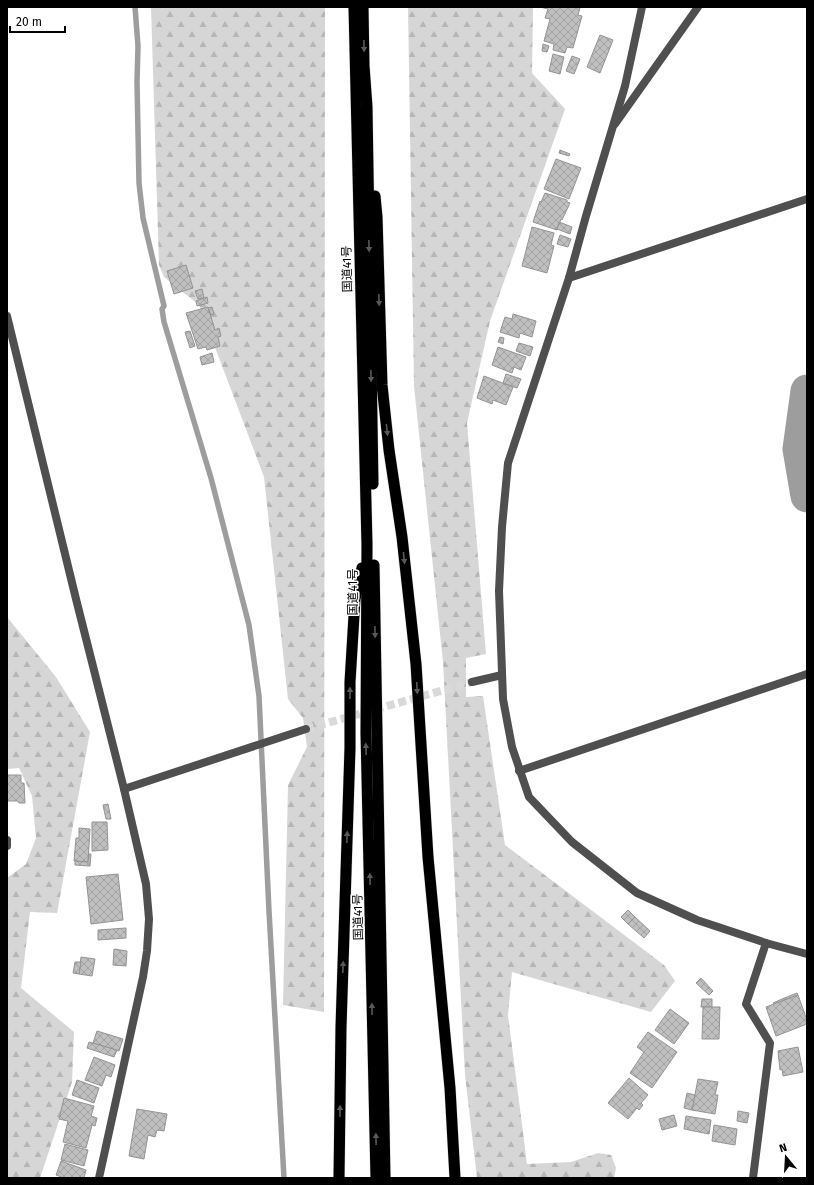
<svg xmlns="http://www.w3.org/2000/svg" width="814" height="1185" font-family="'Fira Sans','Noto Sans JP',sans-serif">
<style>
.forest{fill:url(#forest-firs)}
.lines{fill:none;stroke-linecap:round;stroke-linejoin:round}
.stream{stroke:#9d9d9d;stroke-width:5.5}
.river{stroke:#9d9d9d;stroke-width:33}
.building{fill:url(#building-cross-hatch);stroke:#939393}
.tertiary-tunnel{stroke:#d9d9d9;stroke-width:8;stroke-dasharray:8 4;stroke-linecap:butt}
.trunk-casing{stroke:#dbdbdb;stroke-width:12}
.minor{stroke:#4f4f4f;stroke-width:8}
.tertiary{stroke:#4f4f4f;stroke-width:8}
.trunk{stroke:#000;stroke-width:11}
.oneway{fill:#595959}
.labels{text-anchor:middle;dominant-baseline:central;stroke-width:3;stroke-linejoin:round;paint-order:stroke}
.street-label{font-size:12px;fill:#000;stroke:#fff}
</style>
<defs>
<pattern id="forest-firs" width="22" height="20" patternUnits="userSpaceOnUse"><rect width="22" height="20" fill="#d6d6d6"/><path d="M5 1l3.5 6h-7zM16 11l3.5 6h-7z" fill="#b6b6b6"/></pattern>
<pattern id="building-cross-hatch" width="8" height="8" patternUnits="userSpaceOnUse"><rect width="8" height="8" fill="#bfbfbf"/><path d="M0 0l8 8M0 8l8-8" fill="none" stroke="#a2a2a2"/></pattern>
</defs>
<rect width="100%" height="100%" fill="#fff"/>
<g class="forest">
<path d="M151,7H325L324,1012L283,1005L288,785L307,747L303,718L288,699L264,477L199,305L164,277L159,265Z"/>
<path d="M408,7H533L532,73L565,109L490,321L467,423L486,654L466,658V697L483,696L505,845L664,965L675,981L651,1012L512,972L508,1015L527,1164L571,1162L598,1153L611,1155L616,1168L614,1178H477L465,1075L443,662L414,386Z"/>
<path d="M7,617L56,677L90,732L57,913L30,912L21,988L74,1032L72,1082L40,1178H7V878L26,864L36,838L32,796L19,768L7,769Z"/>
</g>
<g class="lines">
<path class="stream" d="M135,7L138,46L137,82L139,183L143,218L164,306L162,309L164,322L211,478L249,625L259,696L269,911L284,1178"/>
<path class="river" d="M807,391L799,449L807,496"/>
</g>
<g class="building">
<path d="M540,7H576L580,8L578,15L582,16L573,48L567,47L565,53L553,50L554,44L544,41L550,19L545,18L548,9Z"/>
<path d="M600,35L613,40L600,73L587,67Z"/>
<path d="M543,44L549,46L547,52L542,51Z"/>
<path d="M553,54L564,57L560,74L549,71Z"/>
<path d="M572,56L580,59L574,74L566,71Z"/>
<path d="M560,150L570,154L569,156L559,153Z"/>
<path d="M556,159L581,168L569,199L544,189Z"/>
<path d="M545,193L567,200V202L570,203L562,220L561,219L557,230L533,222L540,201L541,202Z"/>
<path d="M559,222L572,227L570,234L557,229Z"/>
<path d="M532,227L554,233L551,245L554,246L547,273L522,266Z"/>
<path d="M560,235L571,239L568,247L557,244Z"/>
<path d="M186,265L193,288L174,294L167,271Z"/>
<path d="M202,289L204,298L198,299L195,291Z"/>
<path d="M207,297L208,303L197,306L196,301Z"/>
<path d="M208,307L215,330L219,328L221,336L218,337L220,346L207,350L206,347L198,349L186,313Z"/>
<path d="M212,307L214,314L211,315L208,308Z"/>
<path d="M513,314L536,321L532,337L520,333L519,338L500,332L505,317L512,319Z"/>
<path d="M190,331L195,346L190,348L185,332Z"/>
<path d="M500,337L504,338L503,344L498,342Z"/>
<path d="M519,343L533,347L530,356L516,351Z"/>
<path d="M498,347L526,357L521,370L514,367L512,373L492,365Z"/>
<path d="M212,353L214,362L202,365L200,357Z"/>
<path d="M506,374L521,379L517,388L503,383Z"/>
<path d="M484,376L513,387L506,405L493,400L492,404L477,398Z"/>
<path d="M7,775H21V783H24L25,803H19L18,801H7Z"/>
<path d="M108,804L111,819H106L103,805Z"/>
<path d="M92,822H107L108,850L92,851Z"/>
<path d="M79,828L90,829L88,862L74,861L76,838H79Z"/>
<path d="M89,854H91L90,866L75,865V861L88,862Z"/>
<path d="M118,874L123,920L91,924L86,877Z"/>
<path d="M628,910L635,917L628,924L621,917Z"/>
<path d="M635,917L650,931L644,938L628,924Z"/>
<path d="M126,928V938L98,940V930Z"/>
<path d="M114,949L127,951L126,966L113,965Z"/>
<path d="M81,957L95,959L92,976L79,974Z"/>
<path d="M75,962H81L79,974L73,973Z"/>
<path d="M701,978L713,991L709,995L696,983Z"/>
<path d="M797,993L798,995L774,1004L773,1003L782,999Z"/>
<path d="M798,995L807,1020V1024L776,1036L766,1007Z"/>
<path d="M702,999H712V1007H701Z"/>
<path d="M703,1007H720L719,1039H702Z"/>
<path d="M670,1009L689,1023L674,1044L655,1030Z"/>
<path d="M97,1031L123,1039L119,1051L93,1043Z"/>
<path d="M648,1032L677,1052L652,1088L630,1073L644,1052L637,1047Z"/>
<path d="M89,1042L117,1050L114,1057L87,1048Z"/>
<path d="M798,1047L803,1072L783,1076L782,1069L780,1070L778,1051Z"/>
<path d="M94,1057L115,1065L111,1077L106,1075L102,1086L85,1080Z"/>
<path d="M629,1078L648,1095L641,1103L643,1105L639,1110L637,1108L628,1119L608,1103Z"/>
<path d="M698,1079L718,1082L715,1095H718L715,1114L692,1110Z"/>
<path d="M77,1080L99,1088L94,1103L72,1095Z"/>
<path d="M687,1093L695,1095L692,1110L684,1108Z"/>
<path d="M64,1098L94,1106L91,1116L97,1118L95,1126L92,1125L86,1148L63,1142L68,1121L59,1119Z"/>
<path d="M137,1109L167,1114L164,1131L157,1130L155,1137L148,1135L144,1159L129,1156Z"/>
<path d="M738,1111L749,1113L747,1123L737,1121Z"/>
<path d="M674,1115L677,1126L662,1130L659,1119Z"/>
<path d="M686,1116L711,1120L709,1134L684,1129Z"/>
<path d="M714,1125L737,1129L735,1145L712,1141Z"/>
<path d="M65,1144L88,1150L84,1166L61,1160Z"/>
<path d="M61,1161L86,1170L84,1178H64L56,1175Z"/>
</g>
<g class="lines">
<path class="tertiary-tunnel" d="M306,729L472,682"/>
<defs>
<g id="trunk">
<path d="M354,7L367,545L366,733L376,1178"/>
<path d="M363,7L364,66L367,107L373,484"/>
<path d="M375,196L377,217L382,385L389,450L402,537L416,664L428,857L450,1088L455,1178"/>
<path d="M374,565L385,1178"/>
<path d="M339,1178L341,1027L350,748V682L355,599L362,568"/>
</g>
</defs>
<use href="#trunk" class="trunk-casing"/>
<g class="minor">
<path d="M615,124L698,7"/>
<path d="M569,278L807,199"/>
<path d="M7,316L76,599L124,789L146,884L149,919L147,951L143,977L99,1178"/>
<path d="M519,771L807,674"/>
<path d="M7,840V846"/>
<path d="M753,1178L770,1043L746,1004L766,943"/>
</g>
<g class="tertiary">
<path d="M642,7L625,86L586,216L569,278L508,463L502,527L499,591L503,699L512,747L529,797L572,842L637,893L697,920L766,943L807,954"/>
<path d="M472,682L502,675"/>
<path d="M124,789L306,729"/>
</g>
<use href="#trunk" class="trunk"/>
</g>
<defs><path id="oneway-solid" d="M-6-.8H1V-3.2L6.5 0L1 3.2V.8H-6Z"/></defs>
<g class="oneway">
<use href="#oneway-solid" transform="translate(364 46) rotate(89)"/>
<use href="#oneway-solid" transform="translate(369 246) rotate(89)"/>
<use href="#oneway-solid" transform="translate(379 300) rotate(88)"/>
<use href="#oneway-solid" transform="translate(371 376) rotate(89)"/>
<use href="#oneway-solid" transform="translate(387 430) rotate(84)"/>
<use href="#oneway-solid" transform="translate(404 558) rotate(84)"/>
<use href="#oneway-solid" transform="translate(375 632) rotate(89)"/>
<use href="#oneway-solid" transform="translate(417 688) rotate(87)"/>
<use href="#oneway-solid" transform="translate(350 693) rotate(-90)"/>
<use href="#oneway-solid" transform="translate(366 749) rotate(-92)"/>
<use href="#oneway-solid" transform="translate(347 837) rotate(-88)"/>
<use href="#oneway-solid" transform="translate(370 879) rotate(-91)"/>
<use href="#oneway-solid" transform="translate(343 967) rotate(-88)"/>
<use href="#oneway-solid" transform="translate(372 1009) rotate(-91)"/>
<use href="#oneway-solid" transform="translate(340 1111) rotate(-89)"/>
<use href="#oneway-solid" transform="translate(376 1139) rotate(-91)"/>
</g>
<g class="labels">
<g class="street-label">
<text transform="translate(347 269) rotate(-91)">国道41号</text>
<text transform="translate(353 592) rotate(-90)">国道41号</text>
<text transform="translate(358 917) rotate(-91)">国道41号</text>
</g>
</g>
<rect width="814" height="1185" fill="none" stroke="#000000" stroke-width="16"/>
<g transform="translate(786 1157) rotate(342)" stroke="#ffffff" stroke-width="3" paint-order="stroke">
<path d="M0-3L7 15L0 10L-7 15Z" fill="#000000"/>
<text y="-6" font-size="11" font-weight="bold" text-anchor="middle" fill="#000000">N</text>
</g>
<path d="M10 26v6h55v-6" fill="none" stroke="#000000" stroke-width="2"/>
<text x="16" y="26" font-size="12" fill="#000000" stroke="#ffffff" stroke-width="3" paint-order="stroke">20 m</text>
</svg>
